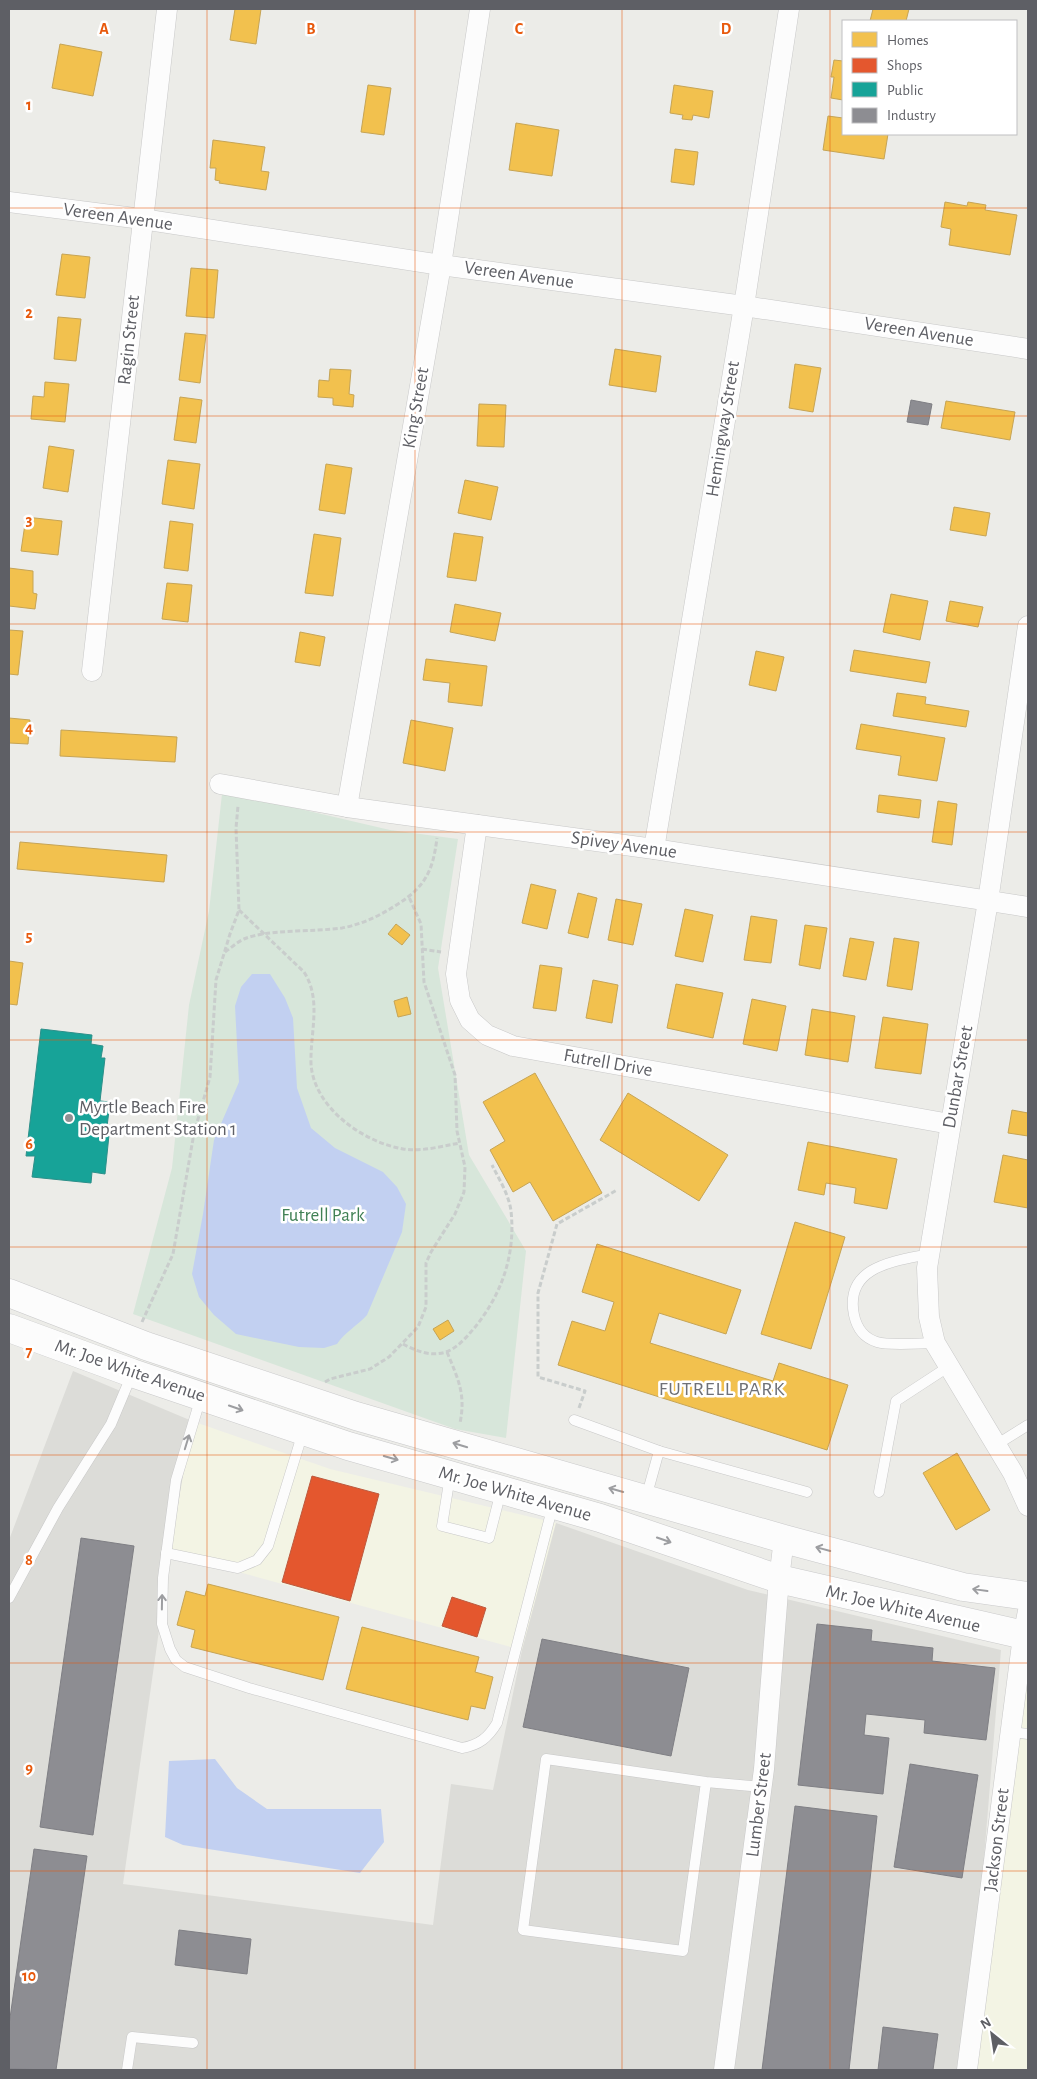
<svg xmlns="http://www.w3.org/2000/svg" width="1037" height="2079" font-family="'Alegreya Sans',sans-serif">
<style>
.commercial{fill:#f3f4e4}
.industrial{fill:#dcdcd8}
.green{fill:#d7e6da}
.water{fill:#c2d0f1}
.homes{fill:#f2c14e;stroke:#c6a455}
.shops{fill:#e4572e;stroke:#bc593e}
.public{fill:#17a398;stroke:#2c8f89}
.industry{fill:#8d8d92;stroke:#7f7f84}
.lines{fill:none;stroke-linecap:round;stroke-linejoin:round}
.lane-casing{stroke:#c8c8c8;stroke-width:11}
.street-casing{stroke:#c8c8c8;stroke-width:21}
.secondary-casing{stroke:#c9c9ca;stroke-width:29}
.path{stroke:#c9cdcc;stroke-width:3;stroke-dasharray:5 2.5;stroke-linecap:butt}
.lane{stroke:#fcfcfc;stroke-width:10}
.street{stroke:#fcfcfc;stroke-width:20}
.secondary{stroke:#fcfcfc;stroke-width:28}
.oneway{stroke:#9d9ea1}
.grid{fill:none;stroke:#e8590c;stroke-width:1;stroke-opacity:0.55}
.poi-dot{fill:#909093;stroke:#fff;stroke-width:2}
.labels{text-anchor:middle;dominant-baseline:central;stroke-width:5;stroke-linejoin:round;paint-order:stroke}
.street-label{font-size:19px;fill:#5e5f65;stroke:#fff}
.poi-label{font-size:19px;fill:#5e5f65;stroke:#fff;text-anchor:start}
.park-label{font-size:19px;fill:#418155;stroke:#fff}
.neighbourhood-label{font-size:20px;letter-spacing:1px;fill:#6f7177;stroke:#fff}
.grid-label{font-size:16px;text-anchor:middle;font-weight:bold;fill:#e8590c;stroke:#fff;stroke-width:5;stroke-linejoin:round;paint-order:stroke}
</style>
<rect width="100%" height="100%" fill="#ecece8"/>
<g class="commercial">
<path d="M192,1421L330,1469L556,1523L522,1650L170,1553Z"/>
<path d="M1028,1611V2070H984L967,2068Z"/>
</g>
<path class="industrial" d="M73,1371L192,1421L170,1553L123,1884L433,1925L451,1784L493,1790L522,1650L556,1523L748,1590L1001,1650L967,2067L984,2070H9V1540Z"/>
<path class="green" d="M222,794L244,796L390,830L458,839L438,968L469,1155L526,1251L506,1438L455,1429L133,1314L172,1168L189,1005L209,911Z"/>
<g class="water">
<path d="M252,974H270L285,998L293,1018L297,1088L311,1128L335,1148L383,1172L397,1187L406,1204L402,1232L367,1315C357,1326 345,1332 337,1344L324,1348L299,1347L236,1334L214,1315L199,1297L192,1274L203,1214L214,1140L239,1082L235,1006L241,987Z"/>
<path d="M215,1759L237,1788L267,1809H381L384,1842L360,1873L183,1845L165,1837L169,1761Z"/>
</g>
<g class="homes">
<path d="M235,9H261L256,44L230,40Z"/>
<path d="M873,9H909L906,21H870Z"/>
<path d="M60,44L102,52L93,96L52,88Z"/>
<path d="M834,60L843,61V100L831,98L834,77H831Z"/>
<path d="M368,85L391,88L384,135L361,132Z"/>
<path d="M674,85L713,91L709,118L693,115L692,120L682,119L683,115L670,113Z"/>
<path d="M828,116L843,118V134H888L884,159L823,150Z"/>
<path d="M516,123L559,130L552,176L509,170Z"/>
<path d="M213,140L265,147L261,171L269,172L266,190L219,183L220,181L215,180L216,168H210Z"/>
<path d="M675,149L698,152L694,185L671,182Z"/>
<path d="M945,202L967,206L968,202L986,205L985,210L1017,215L1010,255L949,245L951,229L941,227Z"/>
<path d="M62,254L90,257L85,298L56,295Z"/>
<path d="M191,268L218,270L214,318L186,316Z"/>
<path d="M58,317L81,319L76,361L54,359Z"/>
<path d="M185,333L206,335L200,383L179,380Z"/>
<path d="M615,349L661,356L656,392L609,385Z"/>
<path d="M795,364L821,368L813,412L789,408Z"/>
<path d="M330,369L351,370L349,394L354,395L353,407L333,405V398L318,397L319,380L329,381Z"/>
<path d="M45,382L69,384L65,422L31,419L33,396L44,397Z"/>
<path d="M180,397L202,400L196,443L174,440Z"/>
<path d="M946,401L1015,412L1010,440L941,428Z"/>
<path d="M479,404L506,405L504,447L477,446Z"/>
<path d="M49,446L74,450L68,492L43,488Z"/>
<path d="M168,460L200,464L194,509L162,504Z"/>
<path d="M326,464L352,468L345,514L319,510Z"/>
<path d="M465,480L498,487L491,520L458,513Z"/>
<path d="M954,507L990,513L986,536L950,530Z"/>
<path d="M26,517L62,521L58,555L21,551Z"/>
<path d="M170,521L193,524L188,571L164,568Z"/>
<path d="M454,533L483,537L476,581L447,577Z"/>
<path d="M314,534L341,538L333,596L305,593Z"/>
<path d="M9,568L33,571V593L37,594L35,609L9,606Z"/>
<path d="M167,583L192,585L188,622L162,619Z"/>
<path d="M891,594L928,601L920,640L883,632Z"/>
<path d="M950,601L983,607L978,627L946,621Z"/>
<path d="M455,604L501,613L495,641L450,632Z"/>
<path d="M9,630L23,631L18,675L9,674Z"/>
<path d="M300,632L325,637L320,666L295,662Z"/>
<path d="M854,650L930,662L926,683L850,671Z"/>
<path d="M756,651L784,657L776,691L749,685Z"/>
<path d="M426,659L487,666L482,706L448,702L450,683L423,680Z"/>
<path d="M897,693L926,697L925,704L969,711L966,727L893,716Z"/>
<path d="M9,718L30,720L28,744L9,743Z"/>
<path d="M411,720L453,728L445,771L403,763Z"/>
<path d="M861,724L945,738L937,781L898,775L901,756L856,749Z"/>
<path d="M61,730L177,737L175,762L60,756Z"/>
<path d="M879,795L921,800L919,818L877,812Z"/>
<path d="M938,801L957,804L952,845L932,842Z"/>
<path d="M20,842L167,855L164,882L17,869Z"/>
<path d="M531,884L556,890L547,929L522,923Z"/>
<path d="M578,893L597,898L588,938L568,933Z"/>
<path d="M616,899L642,904L633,945L608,940Z"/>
<path d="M685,909L713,915L703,962L675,956Z"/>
<path d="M751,916L777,920L771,963L744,960Z"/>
<path d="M396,924L410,935L402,945L388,934Z"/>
<path d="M805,925L827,928L820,969L799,965Z"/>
<path d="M850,938L874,942L866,980L843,976Z"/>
<path d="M894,938L919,942L912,990L887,986Z"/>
<path d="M9,961L23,963L17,1005L9,1004Z"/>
<path d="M540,965L562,968L556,1011L533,1008Z"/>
<path d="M593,980L618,985L612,1023L586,1018Z"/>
<path d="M676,984L723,993L713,1038L667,1028Z"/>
<path d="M407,997L411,1014L398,1017L394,1001Z"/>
<path d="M752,999L786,1006L777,1051L743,1044Z"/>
<path d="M812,1009L855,1016L848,1062L805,1055Z"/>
<path d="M883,1017L928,1024L921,1074L875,1068Z"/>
<path d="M535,1073L602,1193L553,1221L530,1182L513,1192L490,1150L505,1141L483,1102Z"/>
<path d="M628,1093L728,1155L699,1201L600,1140Z"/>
<path d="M1012,1110L1028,1113V1136L1008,1133Z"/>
<path d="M808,1142L897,1159L887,1209L854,1203L856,1188L826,1183L824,1195L798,1190Z"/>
<path d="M1003,1155L1028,1160V1208L994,1202Z"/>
<path d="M795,1222L845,1237L811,1349L761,1334Z"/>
<path d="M597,1244L741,1290L726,1334L659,1313L650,1343L773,1381L779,1363L848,1385L827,1450L558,1365L572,1321L605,1331L614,1302L582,1292Z"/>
<path d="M448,1320L454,1331L440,1340L433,1329Z"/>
<path d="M957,1453L990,1510L956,1530L923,1473Z"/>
<path d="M208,1584L339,1617L323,1680L191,1647L195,1630L177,1625L186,1591L205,1596Z"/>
<path d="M362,1627L479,1657L475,1672L493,1677L485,1709L471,1706L468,1720L346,1689Z"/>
</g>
<g class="shops">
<path d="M312,1476L379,1494L350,1601L282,1582Z"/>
<path d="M452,1597L486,1608L477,1637L442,1626Z"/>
</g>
<path class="public" d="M41,1029L92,1035L91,1044L103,1046L101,1058H105L100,1101L110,1102L106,1135H109L105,1174L92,1172L91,1183L32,1177L35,1156H26Z"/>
<g class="industry">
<path d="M911,400L932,404L928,425L907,422Z"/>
<path d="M81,1538L134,1546L93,1835L40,1827Z"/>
<path d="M817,1624L872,1630L871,1641L933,1648L932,1661L995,1668L986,1740L924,1733L925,1720L866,1714L864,1735L889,1738L883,1794L798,1785Z"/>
<path d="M542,1639L689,1668L671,1756L523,1727Z"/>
<path d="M910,1764L978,1775L962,1878L894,1867Z"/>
<path d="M795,1806L877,1816L849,2070H762Z"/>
<path d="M34,1849L87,1856L56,2070L9,2069V2025Z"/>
<path d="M179,1930L251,1939L247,1974L175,1965Z"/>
<path d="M883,2027L938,2034L933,2070H878Z"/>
</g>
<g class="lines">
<defs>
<g id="lane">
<path d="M929,1254C895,1261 844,1266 854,1315C857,1329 864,1338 877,1342C889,1346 921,1343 935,1343"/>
<path d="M201,1397L176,1480L163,1578L162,1624L170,1649L176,1660L185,1667L249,1688L462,1748C479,1745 488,1738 497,1723L553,1505"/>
<path d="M574,1420L659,1451"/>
<path d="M996,1445L1028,1425"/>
<path d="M450,1476L442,1526L489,1538L501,1491"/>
<path d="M879,1492L896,1401L948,1367"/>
<path d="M646,1498L659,1451L807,1492"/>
<path d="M166,1553L238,1568L257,1560L268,1546L303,1432"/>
<path d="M9,1598L58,1508L111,1424L132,1374"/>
<path d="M1011,1732L1028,1734"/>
<path d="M706,1782L683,1951L523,1930L546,1759L706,1782L762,1787"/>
<path d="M127,2070L132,2037L193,2043"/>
</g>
<g id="street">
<path d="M9,202L142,219L441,265L744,306L1028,349"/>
<path d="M1028,626L988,901L927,1268L929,1317L935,1343L1013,1473L1028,1506"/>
<path d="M92,671L167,9"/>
<path d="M220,784L347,807L654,849L1028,907"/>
<path d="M347,807L441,265L480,9"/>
<path d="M477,825L456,974L460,1000L470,1020L487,1035L513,1046L950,1124"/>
<path d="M654,849L744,306L789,9"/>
<path d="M724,2070L764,1769L779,1579L784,1539"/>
<path d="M967,2070L1023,1636L1028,1611"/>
</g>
<g id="secondary">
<path d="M9,1293L146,1346L356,1416L784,1539L963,1587L1028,1596"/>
<path d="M9,1328L132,1373L348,1446L600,1518L779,1579L1028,1636"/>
</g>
</defs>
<use href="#lane" class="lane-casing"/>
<use href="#street" class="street-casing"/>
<use href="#secondary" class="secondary-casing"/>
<g class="path">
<path d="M239,910L304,972C322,1000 310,1032 311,1064C314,1108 363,1142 403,1149C422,1152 442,1146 460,1143"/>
<path d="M422,949L441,952"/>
<path d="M225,952C231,948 237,942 244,939C267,929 315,932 342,928C363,924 381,915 398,904C426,886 433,870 437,838"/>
<path d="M142,1322L173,1254L194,1133L210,1077L216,980L230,934L239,910L236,828L238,806"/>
<path d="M403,1344C416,1351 431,1357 446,1352C455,1349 464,1340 470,1333C500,1299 516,1257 511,1211C509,1195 499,1179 492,1165"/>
<path d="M447,1352C458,1379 466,1394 460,1423"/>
<path d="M325,1382L330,1379L370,1369L389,1357L418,1327L426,1307V1263L431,1252L455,1214L464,1192L465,1167L457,1131L455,1075L424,982L421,924L409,897"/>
<path d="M579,1408L585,1391L538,1377V1293L557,1224L617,1190"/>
</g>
<use href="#lane" class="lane"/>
<use href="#street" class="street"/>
<use href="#secondary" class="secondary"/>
</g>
<defs><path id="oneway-shaft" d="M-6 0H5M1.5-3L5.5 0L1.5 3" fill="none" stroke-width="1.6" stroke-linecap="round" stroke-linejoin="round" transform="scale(1.25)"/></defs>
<g class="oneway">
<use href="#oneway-shaft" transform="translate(236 1408) rotate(19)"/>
<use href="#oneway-shaft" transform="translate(187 1442) rotate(-73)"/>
<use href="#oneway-shaft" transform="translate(460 1445) rotate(-163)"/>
<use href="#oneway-shaft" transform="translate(391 1458) rotate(16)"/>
<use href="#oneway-shaft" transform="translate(616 1490) rotate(-164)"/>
<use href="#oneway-shaft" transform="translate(664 1540) rotate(19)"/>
<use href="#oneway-shaft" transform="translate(823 1549) rotate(-165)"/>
<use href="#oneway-shaft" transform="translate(980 1590) rotate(-172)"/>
<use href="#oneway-shaft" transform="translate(162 1602) rotate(-89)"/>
</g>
<path class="grid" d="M207,9V2070M415,9V2070M622,9V2070M830,9V2070M9,208H1028M9,416H1028M9,624H1028M9,832H1028M9,1040H1028M9,1247H1028M9,1455H1028M9,1663H1028M9,1871H1028"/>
<circle class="poi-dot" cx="69" cy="1118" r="5"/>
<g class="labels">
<g class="street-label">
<text transform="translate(118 217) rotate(8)">Vereen Avenue</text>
<text transform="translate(519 275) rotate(8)">Vereen Avenue</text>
<text transform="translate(919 332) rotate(9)">Vereen Avenue</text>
<text transform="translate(129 340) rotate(-84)">Ragin Street</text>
<text transform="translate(416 408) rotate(-80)">King Street</text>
<text transform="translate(723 429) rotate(-81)">Hemingway Street</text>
<text transform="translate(624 845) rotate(8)">Spivey Avenue</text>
<text transform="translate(608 1063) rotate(10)">Futrell Drive</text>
<text transform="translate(958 1077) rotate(-80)">Dunbar Street</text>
<text transform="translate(130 1371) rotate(19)">Mr. Joe White Avenue</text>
<text transform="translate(515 1494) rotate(16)">Mr. Joe White Avenue</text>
<text transform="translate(903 1609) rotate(13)">Mr. Joe White Avenue</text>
<text transform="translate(759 1805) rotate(-83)">Lumber Street</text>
<text transform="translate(997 1840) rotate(-83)">Jackson Street</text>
</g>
<g class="poi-label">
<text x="79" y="1107">Myrtle Beach Fire<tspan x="79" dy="22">Department Station 1</tspan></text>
</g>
<g class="park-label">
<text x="323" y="1215">Futrell Park</text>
</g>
<g class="neighbourhood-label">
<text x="722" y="1389">FUTRELL PARK</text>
</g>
</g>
<g class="grid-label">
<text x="104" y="34">A</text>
<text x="311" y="34">B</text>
<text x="519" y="34">C</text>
<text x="726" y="34">D</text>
<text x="29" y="110">1</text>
<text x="29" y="318">2</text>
<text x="29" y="525">3</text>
<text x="29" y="733">4</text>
<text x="29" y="941">5</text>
<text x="29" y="1149">6</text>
<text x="29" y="1357">7</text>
<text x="29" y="1565">8</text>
<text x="29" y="1773">9</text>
<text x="29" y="1981">10</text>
</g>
<rect width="1037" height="2079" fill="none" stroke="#5e5f65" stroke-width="20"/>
<rect x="842" y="20" width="175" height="115" fill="#ffffff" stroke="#bfbfc1"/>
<rect x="852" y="32" width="25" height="15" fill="#f2c14e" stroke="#bfbfc1"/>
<text x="887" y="45" font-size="15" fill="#5e5f65">Homes</text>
<rect x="852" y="58" width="25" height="15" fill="#e4572e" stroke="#bfbfc1"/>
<text x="887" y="70" font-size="15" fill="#5e5f65">Shops</text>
<rect x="852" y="82" width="25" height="15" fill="#17a398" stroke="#bfbfc1"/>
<text x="887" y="95" font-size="15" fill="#5e5f65">Public</text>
<rect x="852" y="108" width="25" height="15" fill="#8d8d92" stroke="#bfbfc1"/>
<text x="887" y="120" font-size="15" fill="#5e5f65">Industry</text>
<g transform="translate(992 2034) rotate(330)" stroke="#ffffff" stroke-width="4" paint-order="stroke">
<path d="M0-4L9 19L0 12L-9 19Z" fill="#5e5f65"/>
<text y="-8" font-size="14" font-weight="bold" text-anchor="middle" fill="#5e5f65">N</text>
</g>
</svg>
